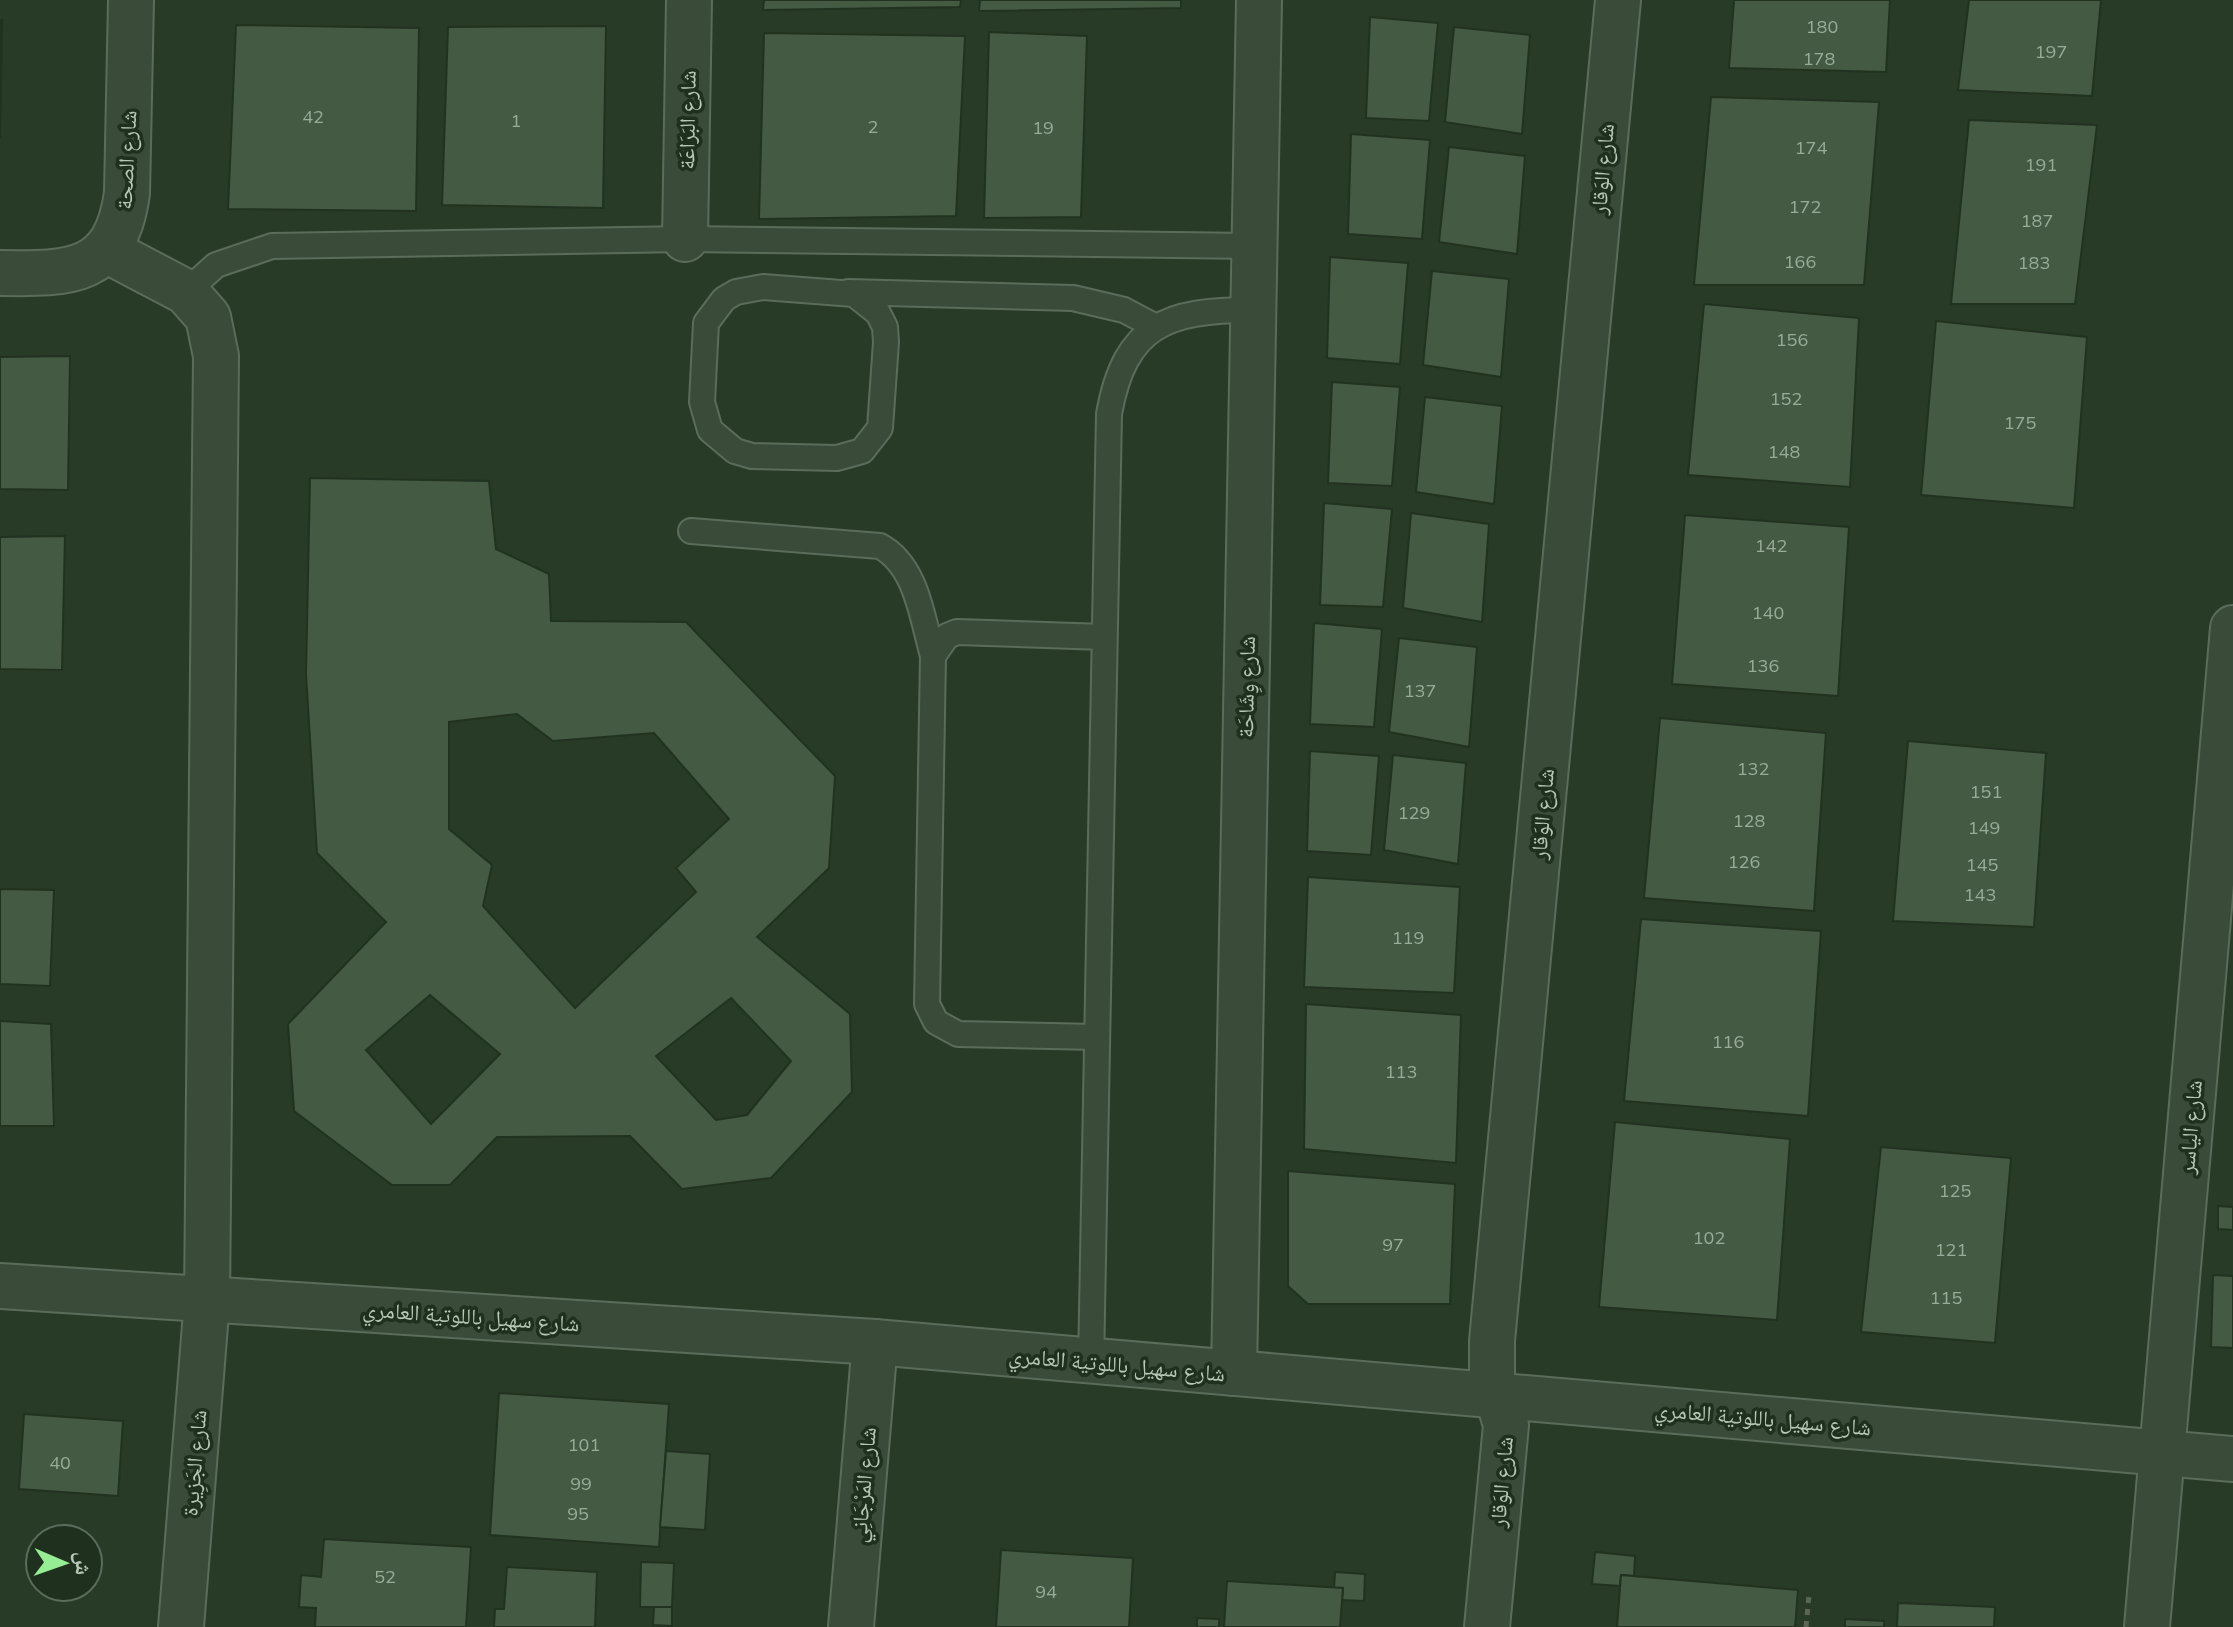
<svg xmlns="http://www.w3.org/2000/svg" width="2233" height="1627" font-family="Mulish,'Noto Naskh Arabic',sans-serif">
<style>
.building{fill:#445a43;stroke:#223221;stroke-width:2;fill-rule:evenodd}
.lines{fill:none;stroke-linecap:round;stroke-linejoin:round}
.service-casing{stroke:#5b6c5b;stroke-width:28}
.minor-casing{stroke:#5b6c5b;stroke-width:48}
.path{stroke:#5d6654;stroke-width:5;stroke-dasharray:6 6;stroke-linecap:butt}
.service{stroke:#3b4b3a;stroke-width:24}
.minor{stroke:#3b4b3a;stroke-width:44}
.labels{text-anchor:middle;dominant-baseline:central;stroke-width:7;stroke-linejoin:round;paint-order:stroke}
.number-label{font-size:18px;fill:#9aac99}
.street-label{font-size:22px;fill:#b6c7b6;stroke:#20301f}
</style>
<rect width="100%" height="100%" fill="#283b26"/>
<g class="building">
<path d="M764,0H961L960,7L763,10Z"/>
<path d="M980,0H1181V8L979,11Z"/>
<path d="M1734,0H1890L1886,72L1729,68Z"/>
<path d="M1969,0H2101L2092,96L1958,90Z"/>
<path d="M1370,17L1438,23L1429,121L1366,118Z"/>
<path d="M0,20H2L0,138Z"/>
<path d="M236,25L419,28L416,211L228,209Z"/>
<path d="M606,26L603,208L442,205L448,27Z"/>
<path d="M1454,27L1530,35L1522,134L1445,122Z"/>
<path d="M989,32L1087,36L1081,217L984,218Z"/>
<path d="M764,33L965,36L956,216L759,219Z"/>
<path d="M1711,97L1879,102L1864,285H1694Z"/>
<path d="M1969,120L2097,125L2075,304H1951Z"/>
<path d="M1351,134L1430,140L1422,239L1348,234Z"/>
<path d="M1449,147L1525,156L1517,254L1439,242Z"/>
<path d="M1330,257L1408,263L1400,364L1327,358Z"/>
<path d="M1432,271L1509,279L1501,377L1423,365Z"/>
<path d="M1704,304L1859,318L1850,487L1688,475Z"/>
<path d="M1936,321L2087,337L2074,508L1921,495Z"/>
<path d="M70,356L68,490L0,489V357Z"/>
<path d="M1332,382L1400,387L1392,486L1328,483Z"/>
<path d="M1425,397L1502,406L1494,504L1416,492Z"/>
<path d="M310,478L489,481L496,549L549,574L551,621L686,622L835,776L829,868L757,937L850,1014L852,1092L771,1178L682,1189L630,1136L497,1137L450,1185H392L294,1111L288,1024L386,922L317,853L306,674ZM517,714L553,741L654,733L729,819L676,868L696,892L575,1008L483,906L492,865L449,829V722ZM430,995L500,1054L431,1124L366,1050ZM731,998L791,1061L747,1115L716,1120L656,1056Z"/>
<path d="M1324,503L1392,509L1383,607L1320,605Z"/>
<path d="M1411,513L1489,524L1482,622L1403,608Z"/>
<path d="M1685,515L1849,527L1838,696L1672,684Z"/>
<path d="M65,536L62,670L0,669V537Z"/>
<path d="M1314,623L1382,629L1374,727L1310,724Z"/>
<path d="M1399,638L1477,647L1469,747L1389,732Z"/>
<path d="M1660,718L1826,733L1814,911L1644,898Z"/>
<path d="M1908,741L2046,753L2034,927L1893,921Z"/>
<path d="M1310,751L1379,756L1371,855L1307,851Z"/>
<path d="M1393,755L1466,763L1458,864L1384,850Z"/>
<path d="M1308,877L1460,887L1454,993L1304,987Z"/>
<path d="M0,889L54,890L50,986L0,984Z"/>
<path d="M1641,919L1821,931L1808,1116L1624,1101Z"/>
<path d="M1306,1004L1461,1015L1456,1163L1304,1149Z"/>
<path d="M0,1021L51,1024L54,1126H0Z"/>
<path d="M1615,1122L1790,1139L1777,1320L1599,1307Z"/>
<path d="M1881,1147L2011,1158L1995,1343L1861,1332Z"/>
<path d="M1288,1171L1455,1184L1450,1304H1308L1288,1286Z"/>
<path d="M2218,1206L2233,1207V1230L2218,1229Z"/>
<path d="M2213,1275L2233,1276V1348L2211,1347Z"/>
<path d="M499,1393L669,1404L659,1547L490,1535Z"/>
<path d="M24,1414L123,1421L118,1496L19,1489Z"/>
<path d="M666,1451L710,1454L705,1530L660,1527Z"/>
<path d="M324,1539L471,1547L466,1627H315L316,1608L299,1607L301,1575L321,1577Z"/>
<path d="M1001,1550L1133,1558L1129,1627H996Z"/>
<path d="M1595,1552L1635,1556L1634,1576L1621,1575L1620,1586L1592,1584Z"/>
<path d="M641,1562L674,1563L672,1607H640Z"/>
<path d="M507,1567L597,1572L595,1627H494L495,1609H504Z"/>
<path d="M1335,1572L1365,1574L1364,1601L1342,1600L1343,1588H1334Z"/>
<path d="M1621,1575L1798,1590L1795,1627H1617Z"/>
<path d="M1227,1581L1343,1588L1340,1627H1224Z"/>
<path d="M1898,1603L1995,1607L1994,1627H1897Z"/>
<path d="M654,1607H672V1626L653,1625Z"/>
<path d="M1197,1618L1219,1619V1627H1197Z"/>
<path d="M1845,1619L1884,1621V1627H1845Z"/>
</g>
<g class="lines">
<defs>
<g id="service">
<path d="M763,287L854,294L878,313L885,327L886,342L880,428L862,451L837,458L752,456L735,451L710,430L702,402L706,323L724,299L736,292Z"/>
<path d="M186,292L216,265L272,246L685,239L1254,246"/>
<path d="M848,292L1073,298L1124,310L1156,327"/>
<path d="M691,531L880,546C917,566 922,618 933,656"/>
<path d="M1097,1037L958,1034L936,1022L927,1004L933,656L947,636L957,632L1104,637"/>
<path d="M1091,1364L1109,414C1125,324 1168,310 1252,310"/>
</g>
<g id="minor">
<path d="M685,239L689,0"/>
<path d="M106,250L186,292L208,317L216,356L207,1300L181,1627"/>
<path d="M0,273C70,274 116,275 127,193L131,0"/>
<path d="M0,1286L875,1342L2233,1459"/>
<path d="M1234,1373L1259,0"/>
<path d="M851,1627L875,1342"/>
<path d="M1487,1627L1506,1425L1492,1378V1341L1618,0"/>
<path d="M2147,1627L2233,628"/>
</g>
</defs>
<use href="#service" class="service-casing"/>
<use href="#minor" class="minor-casing"/>
<path class="path" d="M1806,1627L1809,1595"/>
<use href="#service" class="service"/>
<use href="#minor" class="minor"/>
</g>
<g class="labels">
<g class="number-label">
<text x="1822" y="26">180</text>
<text x="2051" y="51">197</text>
<text x="1819" y="58">178</text>
<text x="313" y="116">42</text>
<text x="516" y="120">1</text>
<text x="873" y="126">2</text>
<text x="1043" y="127">19</text>
<text x="1811" y="147">174</text>
<text x="2041" y="164">191</text>
<text x="1805" y="206">172</text>
<text x="2037" y="220">187</text>
<text x="1800" y="261">166</text>
<text x="2034" y="262">183</text>
<text x="1792" y="339">156</text>
<text x="1786" y="398">152</text>
<text x="2020" y="422">175</text>
<text x="1784" y="451">148</text>
<text x="1771" y="545">142</text>
<text x="1768" y="612">140</text>
<text x="1763" y="665">136</text>
<text x="1420" y="690">137</text>
<text x="1753" y="768">132</text>
<text x="1986" y="791">151</text>
<text x="1414" y="812">129</text>
<text x="1749" y="820">128</text>
<text x="1984" y="827">149</text>
<text x="1744" y="861">126</text>
<text x="1982" y="864">145</text>
<text x="1980" y="894">143</text>
<text x="1408" y="937">119</text>
<text x="1728" y="1041">116</text>
<text x="1401" y="1071">113</text>
<text x="1955" y="1190">125</text>
<text x="1709" y="1237">102</text>
<text x="1393" y="1244">97</text>
<text x="1951" y="1249">121</text>
<text x="1946" y="1297">115</text>
<text x="584" y="1444">101</text>
<text x="60" y="1462">40</text>
<text x="581" y="1483">99</text>
<text x="578" y="1513">95</text>
<text x="385" y="1576">52</text>
<text x="1046" y="1591">94</text>
</g>
<g class="street-label">
<text transform="translate(687 120) rotate(-89)">شارع البَرَاعَة</text>
<text transform="translate(126 160) rotate(-87)">شارع الصحة</text>
<text transform="translate(1602 169) rotate(-85)">شارع الوَقار</text>
<text transform="translate(1246 687) rotate(-89)">شارع وِشَاحَة</text>
<text transform="translate(1542 814) rotate(-85)">شارع الوَقار</text>
<text transform="translate(2190 1127) rotate(-85)">شارع الياسر</text>
<text transform="translate(471 1316) rotate(4)">شارع سهيل باللوتية العامري</text>
<text transform="translate(1117 1364) rotate(5)">شارع سهيل باللوتية العامري</text>
<text transform="translate(1763 1418) rotate(5)">شارع سهيل باللوتية العامري</text>
<text transform="translate(194 1463) rotate(-85)">شارع الجَزِيرة</text>
<text transform="translate(1501 1482) rotate(-85)">شارع الوَقار</text>
<text transform="translate(863 1485) rotate(-85)">شارع المَرْجَانِي</text>
</g>
</g>
<g transform="translate(64 1563) rotate(92)"><circle r="38" fill="#20301f" stroke="#5c6c5b" stroke-width="2"/>
<path d="M0-6L14 30L0 20L-14 30Z" fill="#96ed94"/>
<text y="-12" font-size="22" font-weight="bold" text-anchor="middle" fill="#b6c7b6">ش</text>
</g>
</svg>
